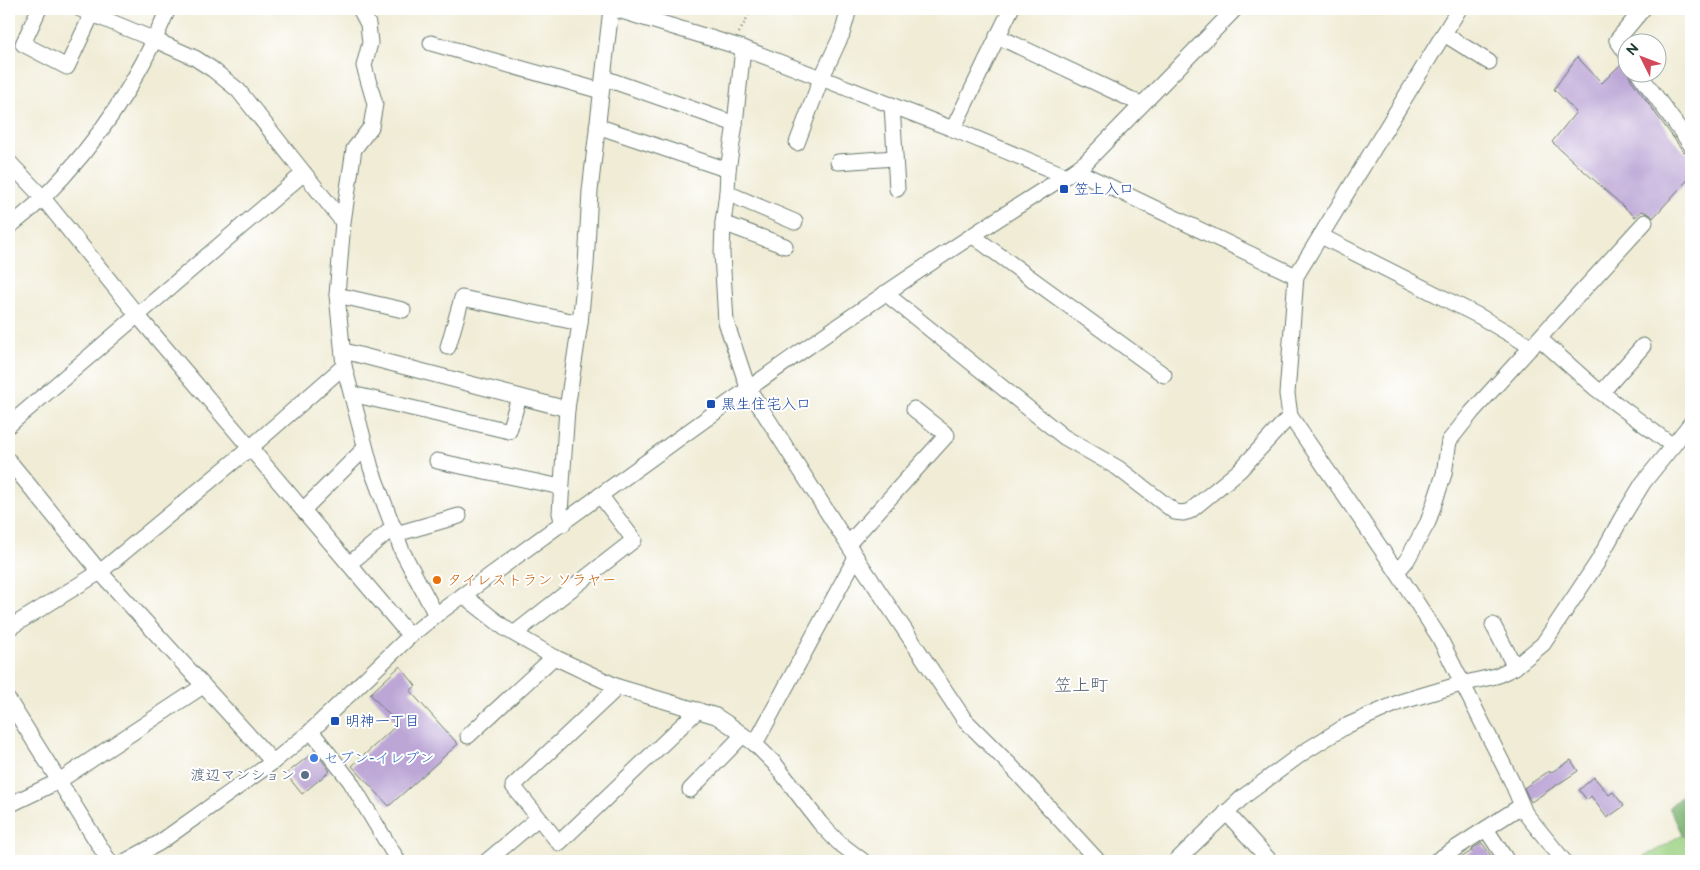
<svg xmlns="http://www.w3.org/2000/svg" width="1700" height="870" font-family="'Balsamiq Sans','Klee One',sans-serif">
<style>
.green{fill:#9bd183;stroke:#5d875c}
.forest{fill:#7cb371;stroke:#4e7852}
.building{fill:#bca6d6}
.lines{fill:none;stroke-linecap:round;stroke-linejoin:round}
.minor-casing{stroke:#687a6d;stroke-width:17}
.path{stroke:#687a6d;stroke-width:2.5;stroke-dasharray:1 4;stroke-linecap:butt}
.minor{stroke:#fff;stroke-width:15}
.transit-dot{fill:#1a4fb4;stroke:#fff;stroke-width:2}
.food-dot{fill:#e8710a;stroke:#fff;stroke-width:2}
.shop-dot{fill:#3f7fe0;stroke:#fff;stroke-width:2}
.service-dot{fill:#5c6f8a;stroke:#fff;stroke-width:2}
.labels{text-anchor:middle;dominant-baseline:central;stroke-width:4;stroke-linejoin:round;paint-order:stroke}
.transit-label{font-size:15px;fill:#164399;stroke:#fff;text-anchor:start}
.food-label{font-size:15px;fill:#c56008;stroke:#fff;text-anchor:start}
.shop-label{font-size:15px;fill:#366cbe;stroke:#fff;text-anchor:start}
.service-label{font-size:15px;fill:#4e5e75;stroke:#fff;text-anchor:end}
.quarter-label{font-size:18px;fill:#56626d;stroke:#fff}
</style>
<rect width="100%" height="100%" fill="#fff"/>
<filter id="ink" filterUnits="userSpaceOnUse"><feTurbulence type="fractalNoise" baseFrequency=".02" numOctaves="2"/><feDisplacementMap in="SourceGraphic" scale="10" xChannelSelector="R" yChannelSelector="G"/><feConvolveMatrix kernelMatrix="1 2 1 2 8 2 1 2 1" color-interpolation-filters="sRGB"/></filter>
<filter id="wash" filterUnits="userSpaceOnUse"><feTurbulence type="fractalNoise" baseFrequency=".0096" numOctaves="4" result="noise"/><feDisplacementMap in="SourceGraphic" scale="20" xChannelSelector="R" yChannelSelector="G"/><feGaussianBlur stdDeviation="1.12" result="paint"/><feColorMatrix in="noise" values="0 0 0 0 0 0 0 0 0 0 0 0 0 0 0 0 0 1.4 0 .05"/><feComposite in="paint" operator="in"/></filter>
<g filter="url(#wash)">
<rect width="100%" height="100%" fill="#f0ecd6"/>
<path class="green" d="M1682,834L1691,842V861H1636L1664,846Z"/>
<path class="forest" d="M1691,788V842L1682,834L1669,807Z"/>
<g id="blocks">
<g class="building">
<path d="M1577,57L1602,83L1622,63L1628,65V72L1630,78L1683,151L1691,154V176L1653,218L1651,215L1642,211L1635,217L1552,142L1576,112L1554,89Z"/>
<path d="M400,666L416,686L410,691L458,744L389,806L352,766L398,724L370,694Z"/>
<path d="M315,751L330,771L302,794L286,774Z"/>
<path d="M1571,760L1578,771L1531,802L1524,788L1549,771L1550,773Z"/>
<path d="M1594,777L1609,795L1613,792L1624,806L1607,818L1591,796L1587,800L1579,790Z"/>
<path d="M1482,843L1495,861H1456L1473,850L1472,849Z"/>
</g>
</g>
</g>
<g filter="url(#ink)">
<use href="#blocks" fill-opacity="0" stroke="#687a6d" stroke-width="1"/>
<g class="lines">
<defs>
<g id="minor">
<path d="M39,9L23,44L67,67L92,14"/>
<path d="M80,9L155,40L195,58L212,69L238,90L343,222"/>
<path d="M360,9L368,24L370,43L364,66L375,104L371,127L354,149L343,222L337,295L344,366L371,468L402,551L436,615"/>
<path d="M615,9L743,48L953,129L1066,176"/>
<path d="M1459,9L1296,276L1287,394L1290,416L1397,572L1439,637L1512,782L1525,813L1564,861"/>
<path d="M1444,34L1489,62"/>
<path d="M997,36L1141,104"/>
<path d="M431,43L601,91"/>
<path d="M743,48L735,124L728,170L727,193L723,223L722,254L726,322L748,388L856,557L964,719L1011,766L1098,861"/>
<path d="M1628,56L1617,40L1643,9"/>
<path d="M1638,72L1691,145"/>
<path d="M604,78L735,124"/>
<path d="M892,105L897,189"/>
<path d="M597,126L728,170"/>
<path d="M953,129L1011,9"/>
<path d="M797,143L821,79L842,34L849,9"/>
<path d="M9,162L43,198L138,316L410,636"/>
<path d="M838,162L895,158"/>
<path d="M1075,170L1296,276"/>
<path d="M727,193L795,222"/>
<path d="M723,223L785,246"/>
<path d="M9,227C20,218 33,208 44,197C98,143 139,80 168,9"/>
<path d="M973,236L1164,375"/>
<path d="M1321,236L1479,316L1532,347"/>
<path d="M885,293L1064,437L1118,468L1175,512L1183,513L1190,511L1240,470L1290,416"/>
<path d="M337,295L403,310"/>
<path d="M1540,339L1595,388L1673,446"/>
<path d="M448,347L462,298L580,323"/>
<path d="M344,351L567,409"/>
<path d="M1602,392L1643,346"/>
<path d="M352,394L509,431L519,397"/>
<path d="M9,425L304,173"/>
<path d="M9,461L100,572L273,762"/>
<path d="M437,461L561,487"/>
<path d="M303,510L365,448"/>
<path d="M563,524L560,513L567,409L580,323L586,265L590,191L611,9"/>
<path d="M396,534L459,516"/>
<path d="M849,543L947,435L914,409"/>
<path d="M349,564L394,527"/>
<path d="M1397,572L1407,560L1428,522L1444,474L1449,441L1472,412L1645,222"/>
<path d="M463,595L506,629L554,657L618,687L716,716L731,726L755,744L775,764L820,823L838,842L863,861"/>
<path d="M1493,625L1515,667"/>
<path d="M9,628L100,572L250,448L344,366"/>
<path d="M515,633L634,540L600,495"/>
<path d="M618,687L513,786L559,843L698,710"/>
<path d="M9,701L109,861"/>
<path d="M311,731L350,781L398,861"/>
<path d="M468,736L554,657"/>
<path d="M755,744L856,557"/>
<path d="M690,790L743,735"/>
<path d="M9,805L59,781L203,686"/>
<path d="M1226,812L1270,861"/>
<path d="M1486,829L1507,861"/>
<path d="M126,861L159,843L273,762L311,731L410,636L436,615C646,462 854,307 1075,170L1087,161L1235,9"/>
<path d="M487,861L538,818"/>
<path d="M1176,861L1243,797L1304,752L1346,726L1400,702L1461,684L1496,676L1515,667L1543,644L1597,563L1621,519L1643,483L1691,423"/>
<path d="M1436,861L1521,806"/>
</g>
</defs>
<use href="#minor" class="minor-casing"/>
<path class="path" d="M739,33L752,9"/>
<use href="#minor" class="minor"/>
</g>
</g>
<g class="transit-dot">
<rect x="1059" y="184" width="10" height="10" rx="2.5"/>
<rect x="706" y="399" width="10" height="10" rx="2.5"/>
<rect x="330" y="716" width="10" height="10" rx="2.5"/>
</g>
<circle class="food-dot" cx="437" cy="580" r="5"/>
<circle class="shop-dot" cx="314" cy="758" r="5"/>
<circle class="service-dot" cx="305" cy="775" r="5"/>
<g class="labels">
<g class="transit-label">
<text x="1074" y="189">笠上入口</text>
<text x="721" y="404">黒生住宅入口</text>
<text x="345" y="721">明神一丁目</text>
</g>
<g class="food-label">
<text x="447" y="580">タイレストラン ソラヤー</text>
</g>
<g class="shop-label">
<text x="324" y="758">セブン-イレブン</text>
</g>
<g class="service-label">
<text x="295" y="775">渡辺マンション</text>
</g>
<g class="quarter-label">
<text x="1081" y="685">笠上町</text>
</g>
</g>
<rect width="1700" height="870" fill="none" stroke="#fff" stroke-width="30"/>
<g transform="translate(1642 58) rotate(312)"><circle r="24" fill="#ffffff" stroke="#a5b1ae"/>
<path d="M0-4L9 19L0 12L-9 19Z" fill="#d1495b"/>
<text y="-8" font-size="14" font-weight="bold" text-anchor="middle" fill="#1f3d34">N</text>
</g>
</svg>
